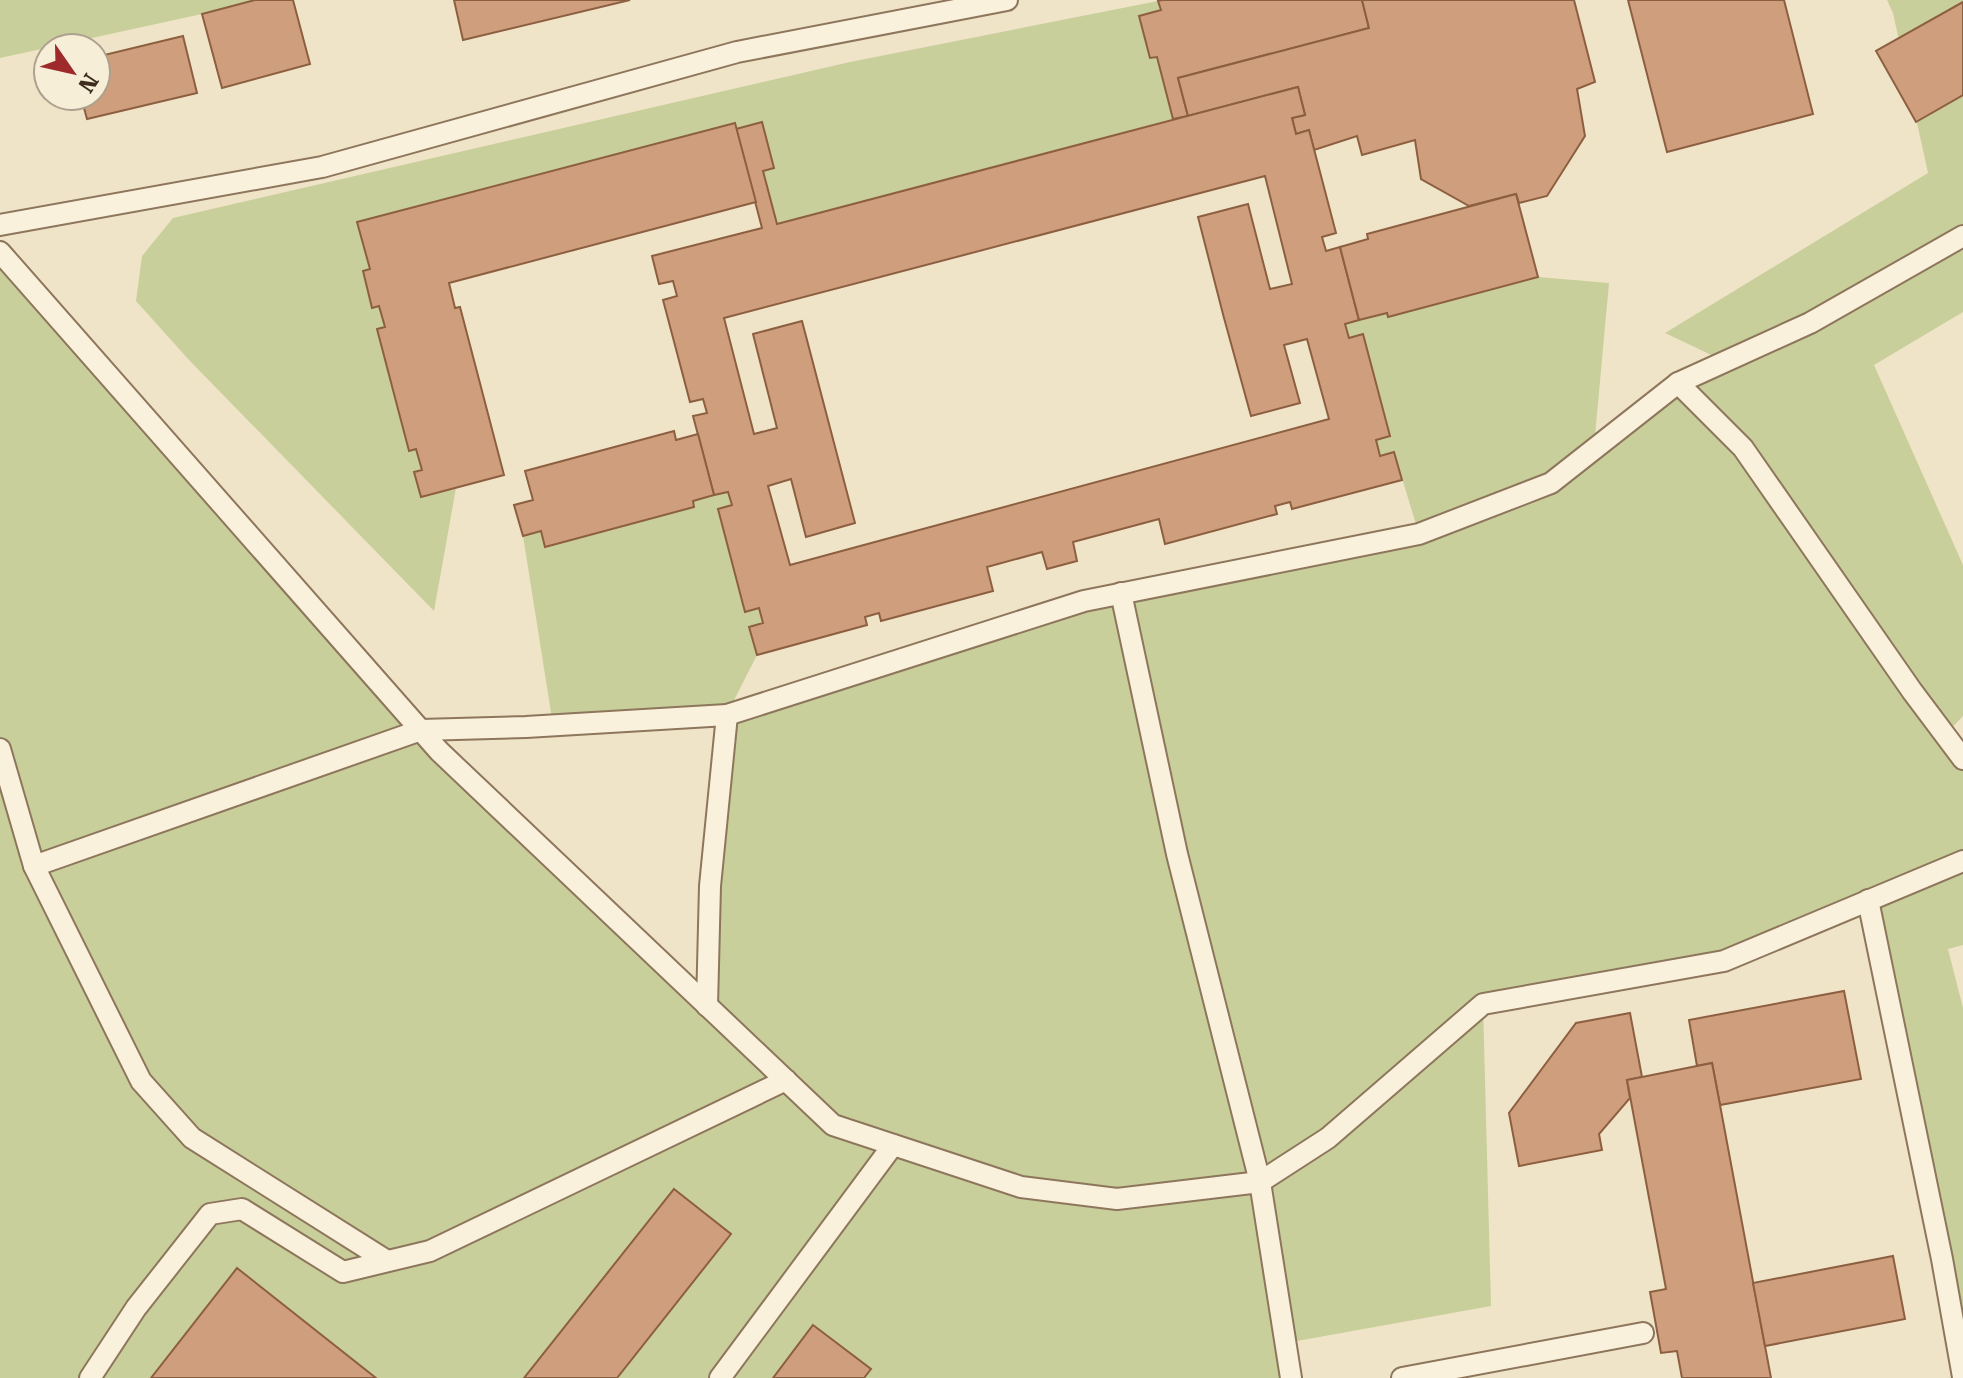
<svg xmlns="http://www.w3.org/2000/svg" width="1963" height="1378" font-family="'Roboto Serif',serif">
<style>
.green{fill:#c9cf9b}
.building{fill:#cf9f7d;stroke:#8d5f41;stroke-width:2;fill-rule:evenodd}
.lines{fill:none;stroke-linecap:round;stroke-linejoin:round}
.lane-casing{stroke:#8d765c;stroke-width:24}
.lane{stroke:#faf1dc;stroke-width:20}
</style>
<rect width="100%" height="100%" fill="#f0e4c8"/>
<g class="green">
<path d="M0,0H255L202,14L0,58Z"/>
<path d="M1887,0H1963V312L1874,365L1963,565V716L1945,735L1963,759V945L1948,949L1963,1008V1377L1868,901L1724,961L1483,1004L1491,1306L1286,1343L1291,1378H0V252L421,730L707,1005L727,715L553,725L523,536L541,531L546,547L693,507V501L728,492L732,505L718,510L745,611L759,608L763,623L749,627L757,655L727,714L1084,601L1419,534L1394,452L1380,456L1376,440L1390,436L1363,335L1349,338L1345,324L1387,313L1389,317L1538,277L1609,283L1594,447L1724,361L1665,333L1928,173L1893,13Z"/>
<path d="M1158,1L1161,10L1139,16L1150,58L1157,57L1173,119L777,224L763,171L774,168L761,122L736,129L734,123L358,222L370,269L363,271L372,307L379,306L385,327L378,330L408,451L416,449L422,470L414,473L421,497L456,488L434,611L189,360L136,301L142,256L173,218L850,62Z"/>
</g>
<g class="building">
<path d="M255,0H293L310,64L222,88L202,14Z"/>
<path d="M454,0H630L463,40Z"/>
<path d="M1162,0H1362L1369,28L1178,78L1188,116L1173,119L1157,57L1150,58L1139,16L1161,10L1158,1Z"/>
<path d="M1362,0H1574L1595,82L1577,89L1585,136L1547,196L1519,203L1516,194L1469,206L1421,179L1415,140L1362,155L1357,136L1314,150L1309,130L1296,134L1292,118L1305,115L1298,87L1188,116L1178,78L1369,28Z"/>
<path d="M1628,0H1784L1813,114L1667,152Z"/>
<path d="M1963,2V95L1916,122L1876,51Z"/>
<path d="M183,36L197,93L87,119L81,97L96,96V57Z"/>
<path d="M1298,87L1305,115L1292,118L1296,134L1309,130L1336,233L1322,237L1326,251L1340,247L1359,320L1345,324L1349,338L1363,334L1390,436L1376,440L1380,456L1394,452L1402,480L1292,509L1290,502L1275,506L1277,514L1165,544L1159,519L1073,542L1077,561L1047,569L1042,552L987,567L993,591L881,621L879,613L865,617L867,625L757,655L749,627L763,623L759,608L745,612L718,509L732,505L728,492L714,495L693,416L707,413L703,399L690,402L663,300L677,296L673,281L659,284L652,256L762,228L736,129L762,122L774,168L763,171L777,224ZM1265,176L1292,284L1270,289L1248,204L1198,217L1224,318L1251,416L1300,403L1284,345L1307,339L1329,419L790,565L768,486L791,479L806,537L855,523L802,321L753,334L777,428L754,434L724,318Z"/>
<path d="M735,123L756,202L449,283L455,308L460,307L504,475L421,497L414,472L422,470L416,449L409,451L377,329L385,327L379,306L372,308L363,271L370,269L357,222Z"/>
<path d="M1516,194L1538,277L1388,317L1387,313L1359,320L1340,247L1368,239L1367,234Z"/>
<path d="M674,431L676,440L698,434L714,495L693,501L694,507L545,547L541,531L523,536L514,505L533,500L525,471Z"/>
<path d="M1844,991L1861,1079L1720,1105L1712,1063L1697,1066L1689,1020Z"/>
<path d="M1630,1013L1642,1077L1627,1080L1630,1098L1599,1134L1602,1150L1519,1166L1509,1113L1576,1023Z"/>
<path d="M1712,1063L1720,1105L1771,1378H1682L1677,1351L1661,1353L1650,1292L1666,1289L1627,1080Z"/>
<path d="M674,1189L731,1234L617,1378H524Z"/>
<path d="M1893,1256L1905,1319L1765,1346L1753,1283Z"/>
<path d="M237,1268L376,1378H151Z"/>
<path d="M813,1325L871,1369L864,1378H773Z"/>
</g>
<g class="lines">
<defs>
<g id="lane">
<path d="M0,225L322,167L737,52L1007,0"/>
<path d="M0,252L439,751L833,1125L1021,1187L1117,1199L1260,1182L1328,1138L1483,1004L1724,961L1963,861"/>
<path d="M1678,383L1743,448L1912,691L1963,759"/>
<path d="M1121,593L1177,854L1260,1182L1291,1378"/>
<path d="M0,749L34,866L141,1081L192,1138L387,1261"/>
<path d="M34,866L421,730L526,727L727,715L1084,601L1419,534L1551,483L1678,383L1810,323L1963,236"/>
<path d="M1868,900L1942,1259L1963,1377"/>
<path d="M707,1006L710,886L727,715"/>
<path d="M90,1378L136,1308L210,1214L242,1209L343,1272L430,1251L786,1080"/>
<path d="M720,1378L893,1145"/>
<path d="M1402,1378L1643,1333"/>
</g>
</defs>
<use href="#lane" class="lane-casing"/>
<use href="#lane" class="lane"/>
</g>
<g transform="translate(72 72) rotate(124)"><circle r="38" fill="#f7eed8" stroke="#ada18e" stroke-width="2"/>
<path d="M0-6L14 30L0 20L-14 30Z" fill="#9e2a2b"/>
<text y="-12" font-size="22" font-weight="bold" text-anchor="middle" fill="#3d2e20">N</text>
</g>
</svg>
